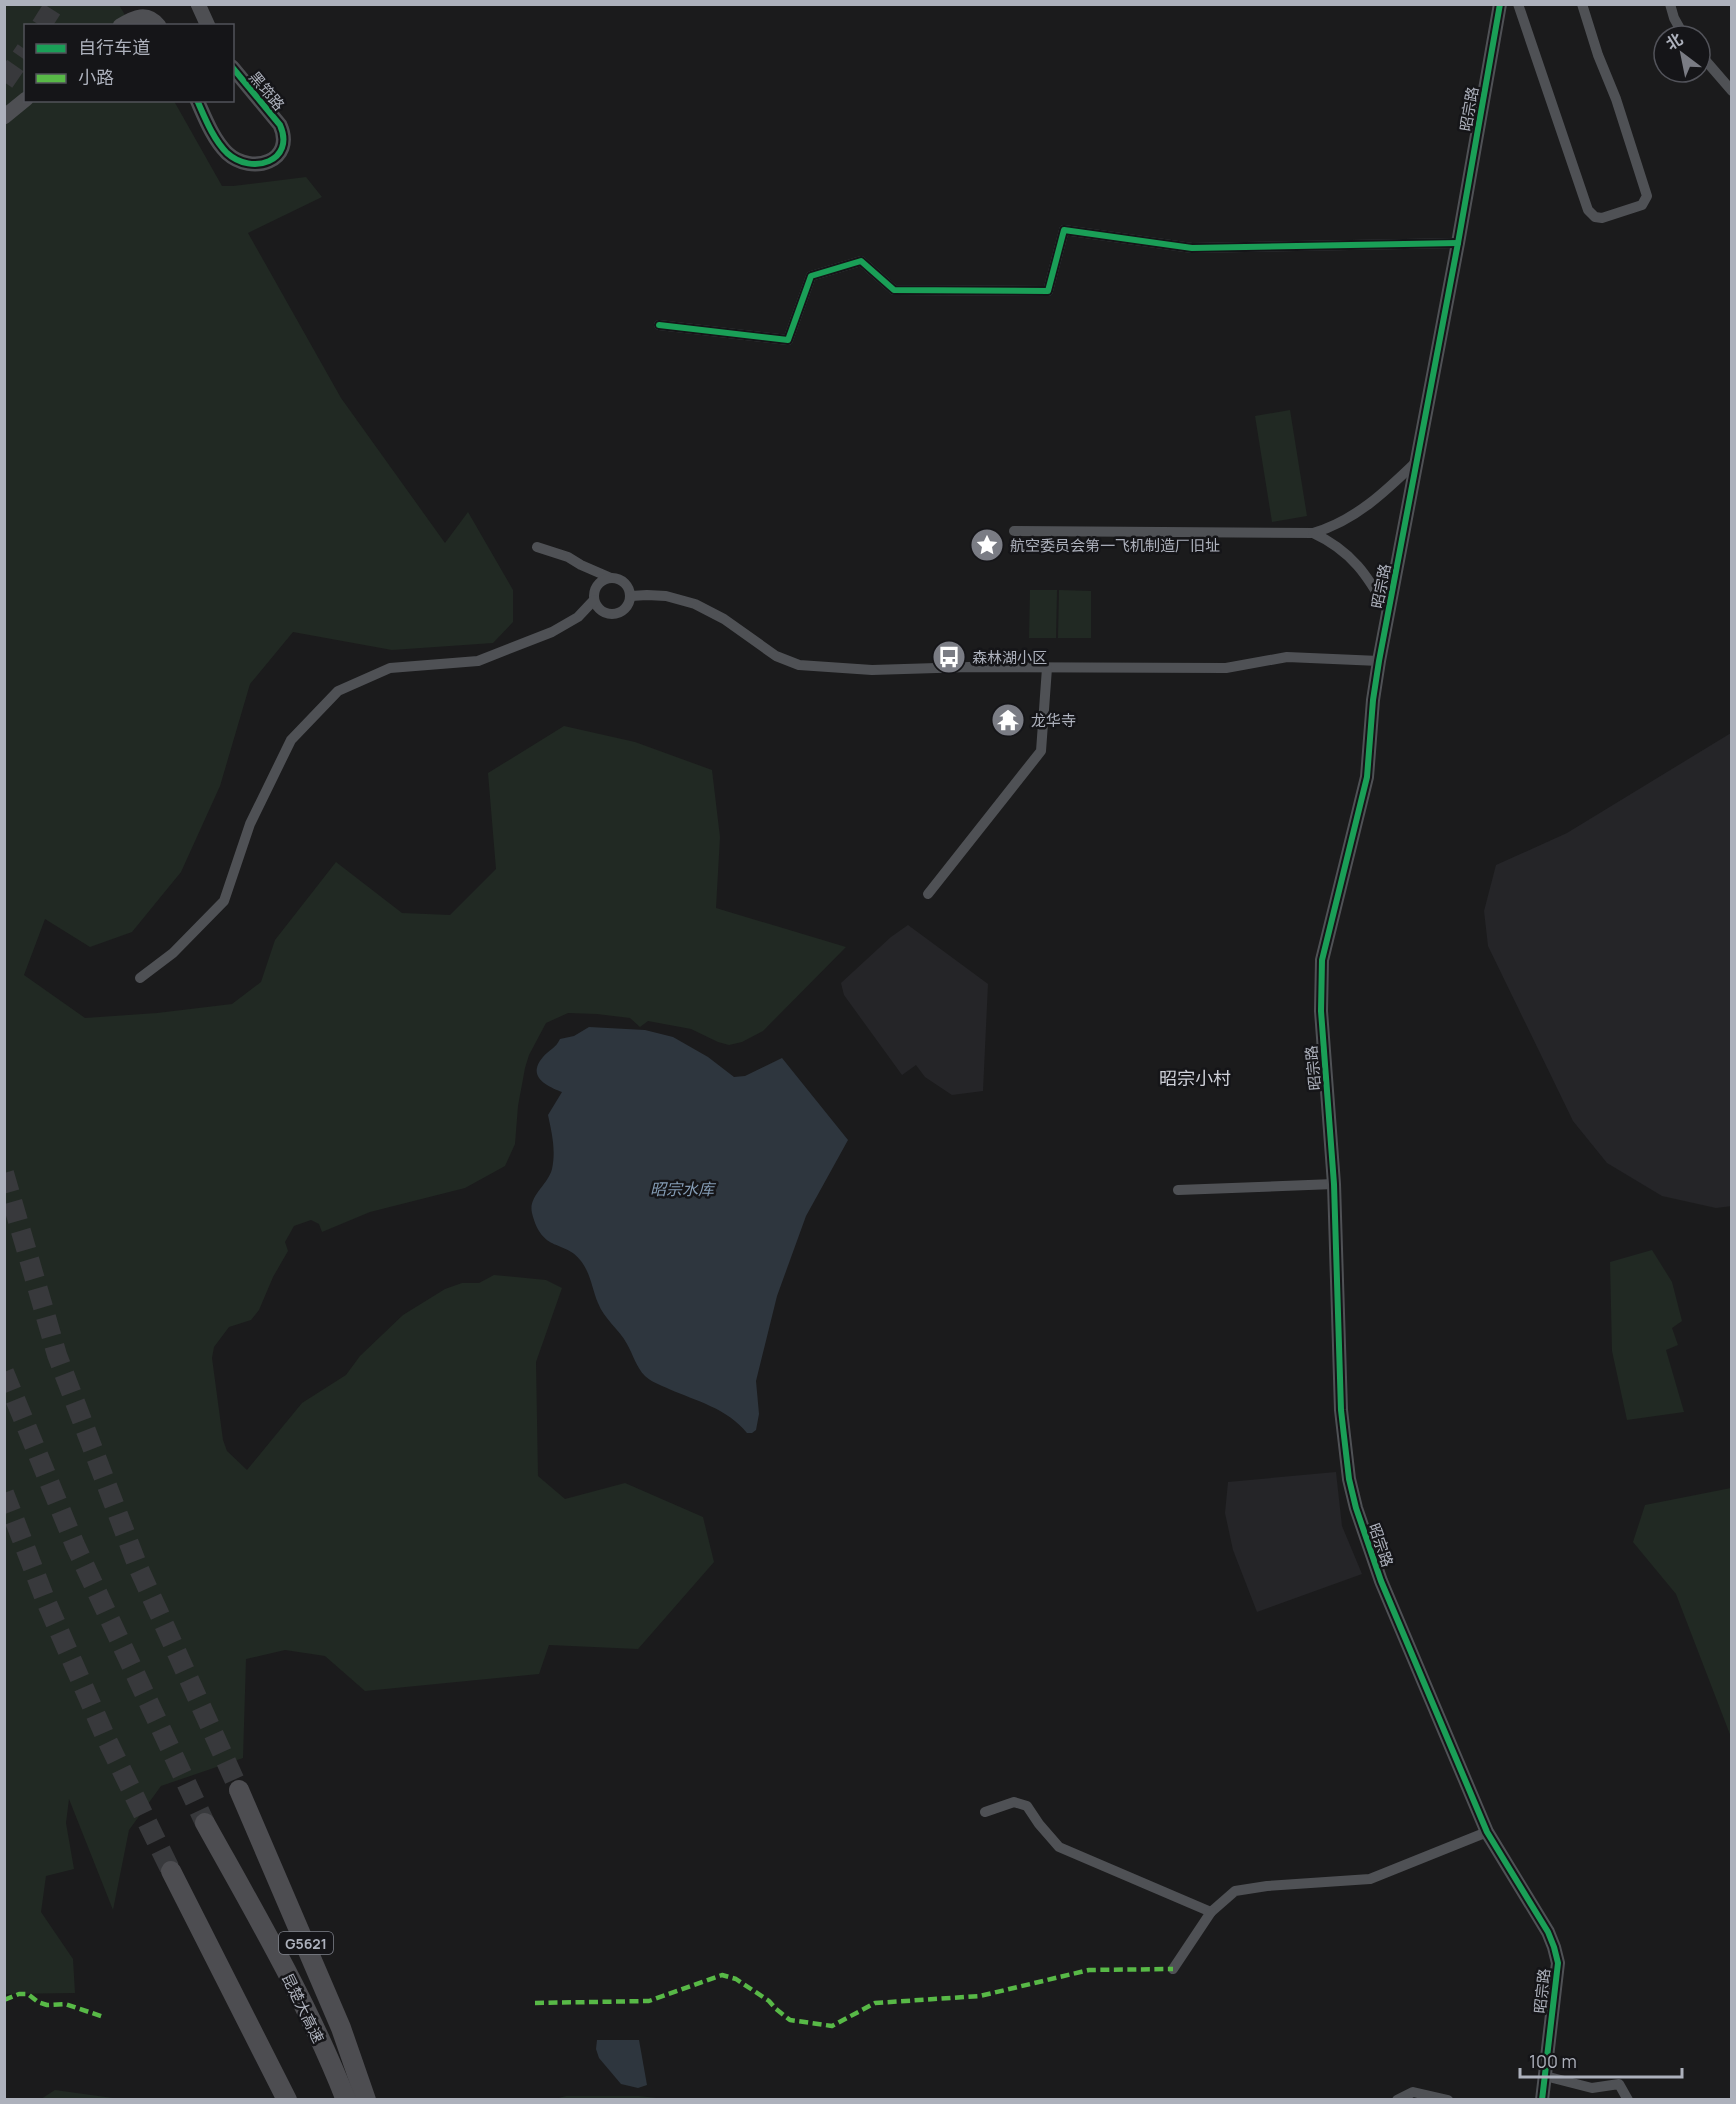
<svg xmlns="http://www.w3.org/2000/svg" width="1736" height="2104" font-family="Manrope,'Noto Sans SC',sans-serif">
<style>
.built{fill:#252528}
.green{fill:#212923}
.water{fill:#2e363e}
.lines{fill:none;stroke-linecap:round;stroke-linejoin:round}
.motorway-tunnel{stroke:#38393c;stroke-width:20;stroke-dasharray:20 10;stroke-linecap:butt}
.minor{stroke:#4f5155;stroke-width:10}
.tertiary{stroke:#4f5155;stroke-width:14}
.secondary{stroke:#4e4f53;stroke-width:15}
.motorway{stroke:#4d4d51;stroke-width:20}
.quiet{stroke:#58b947;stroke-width:4.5;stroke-dasharray:9 4.5;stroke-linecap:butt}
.cycleway-casing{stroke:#151518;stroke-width:10}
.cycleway{stroke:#1a9f57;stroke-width:6}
.labels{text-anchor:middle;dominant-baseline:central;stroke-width:5;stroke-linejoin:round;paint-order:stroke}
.shield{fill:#151518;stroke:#7f828b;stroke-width:1.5}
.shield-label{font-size:14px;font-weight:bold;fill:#adb1bc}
.street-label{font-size:15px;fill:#adb1bc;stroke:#151518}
.poi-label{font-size:15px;fill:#adb1bc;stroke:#151518;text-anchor:start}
.water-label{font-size:16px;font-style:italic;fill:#859db6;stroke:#151518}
.quarter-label{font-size:18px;fill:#ced0d8;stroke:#151518}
</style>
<rect width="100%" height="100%" fill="#1b1b1c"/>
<g class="built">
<path d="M1731,733L1732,1206L1716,1208L1662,1196L1607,1163L1573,1121L1488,946L1484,911L1496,865L1567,833Z"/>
<path d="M908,925L988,984L983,1091L952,1095L925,1077L916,1065L902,1075L844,995L841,983L891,937Z"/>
<path d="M1336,1472L1342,1526L1362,1574L1257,1612L1233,1550L1225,1513L1228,1482Z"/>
</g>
<g class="green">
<path d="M5,5H119L131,25L26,26V100L174,101L222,186H233L306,177L322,197L248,233L341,398L445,543L468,512L513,590V622L493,643L392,650L293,632L250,684L220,786L181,872L132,932L90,947L45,919L24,975L85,1018L157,1013L232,1004L261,982L275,940L336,862L402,913L450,915L496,869L488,773L564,726L635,742L712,770L720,837L716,908L846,947L763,1031L742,1042L729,1045L718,1042L691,1029L648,1021L640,1027L630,1018L597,1014L568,1013L546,1023L529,1055L525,1068L518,1106L515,1144L505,1166L465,1188L370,1212L322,1232L319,1224L311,1220L294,1226L285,1242L288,1251L273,1277L259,1310L251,1320L229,1327L214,1347L212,1358L223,1440L227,1451L247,1470L302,1403L346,1375L360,1356L403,1315L445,1289L462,1283H479L494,1275L546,1280L562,1288L536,1362L538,1476L565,1499L625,1483L703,1517L714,1562L638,1649L549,1645L539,1674L365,1691L325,1656L285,1650L246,1659L243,1758L161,1786L129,1830L113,1910L69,1799L66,1823L74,1869L46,1876L41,1912L73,1959L75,1993L5,1994Z"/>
<path d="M1290,410L1307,516L1272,522L1255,416Z"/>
<path d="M1030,590H1057L1056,638H1029Z"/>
<path d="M1059,590L1091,591V638H1058Z"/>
<path d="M1652,1250L1672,1282L1682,1321L1672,1328L1678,1345L1666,1350L1684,1412L1627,1420L1612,1351L1610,1262Z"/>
<path d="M1731,1488H1732L1731,1737L1676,1594L1633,1542L1645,1505Z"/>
<path d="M55,2090L120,2099H41Z"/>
<path d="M566,2096H639L666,2099H555Z"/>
</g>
<g class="water">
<path d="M589,1027L645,1030L673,1037L708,1057L734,1077L745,1076L782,1058L848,1140L806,1216L777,1296L756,1381L759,1414L756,1430L752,1433H747C727,1408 696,1401 669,1389C661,1385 651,1382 645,1376C636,1367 633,1354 627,1344C619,1329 604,1319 598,1303C592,1289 591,1274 581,1261C565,1239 542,1254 532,1213C528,1196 548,1185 552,1169C556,1150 552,1134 548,1115L562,1092C547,1086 526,1077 543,1057C549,1050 556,1048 560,1039L574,1036Z"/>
<path d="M597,2040H639L647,2085L638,2088L621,2084L599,2058L596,2049Z"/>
</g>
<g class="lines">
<g class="motorway-tunnel">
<path d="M41,26L55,4"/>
<path d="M4,82L26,50"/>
<path d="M4,1173L57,1355L138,1567L239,1790"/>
<path d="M4,1372L75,1545L205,1823"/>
<path d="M4,1493L45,1599L105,1736L171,1871"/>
</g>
<g class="minor">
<path d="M1518,4L1588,210L1595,217L1602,218L1642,205L1647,196L1616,99L1598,55L1582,4"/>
<path d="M1670,4L1674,18L1684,36"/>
<path d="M1700,54L1732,91"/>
<path d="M659,325L788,340L811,276L861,261L894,290L1048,291L1064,230L1192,248L1458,243"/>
<path d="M1014,531L1313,533"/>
<path d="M537,547L568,557L581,565L611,578"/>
<circle cx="612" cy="596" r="18"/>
<path d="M631,596L647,595L666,596L695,604L724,619L776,656L799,665L872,670L969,667L1226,668L1287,657L1379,661"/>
<path d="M1388,612C1368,576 1352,551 1313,533C1355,521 1386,491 1417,461"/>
<path d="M928,894L1041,751L1047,668"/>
<path d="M140,978L173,953L224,901L250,824L291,740L338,691L390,668L478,661L552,632L578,617L594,600"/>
<path d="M1178,1190L1334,1184"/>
<path d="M985,1812L1014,1802L1027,1806L1039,1824L1059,1847L1211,1912L1235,1891L1267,1886L1370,1879L1487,1832"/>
<path d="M1173,1969L1211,1912"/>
<path d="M1545,2076L1592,2088L1619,2084L1628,2100"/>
<path d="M1397,2100L1413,2092L1448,2100"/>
</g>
<path class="tertiary" d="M1500,4L1458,243L1379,661L1373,700L1367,777L1322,960L1321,1011L1334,1184L1341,1410L1349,1479L1356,1508L1381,1581L1487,1832L1548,1932L1554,1947L1558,1963L1542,2100"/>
<g class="secondary">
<path d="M198,4L208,26"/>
<path d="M120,26C135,17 147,11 159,26"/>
<path d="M197,100C205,118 213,139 227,153C252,176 296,161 280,125L232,67"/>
<path d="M4,117L26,99"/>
</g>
<g class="motorway">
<path d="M239,1790L341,2028L366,2100"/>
<path d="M205,1823C255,1913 308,2003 346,2100"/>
<path d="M171,1871L287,2100"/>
</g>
<g class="quiet">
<path d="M4,2000L19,1994H28L38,2002L47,2005L65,2004L104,2017"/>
<path d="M535,2003L649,2001L722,1975L736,1979L769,2001L776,2009L790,2020L832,2026L875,2003L980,1996L1089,1970L1173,1969"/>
</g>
<defs>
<g id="cycleway">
<path d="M1500,4L1458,243L1379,661L1373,700L1367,777L1322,960L1321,1011L1334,1184L1341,1410L1349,1479L1356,1508L1381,1581L1487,1832L1548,1932L1554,1947L1558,1963L1542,2100"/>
<path d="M197,100C205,118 213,139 227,153C252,176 296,161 280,125L232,67"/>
<path d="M659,325L788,340L811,276L861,261L894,290L1048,291L1064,230L1192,248L1458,243"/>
</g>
</defs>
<use href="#cycleway" class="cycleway-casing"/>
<use href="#cycleway" class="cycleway"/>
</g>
<defs>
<symbol id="sight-disc" viewBox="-11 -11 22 22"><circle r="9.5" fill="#7a7c84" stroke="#151518"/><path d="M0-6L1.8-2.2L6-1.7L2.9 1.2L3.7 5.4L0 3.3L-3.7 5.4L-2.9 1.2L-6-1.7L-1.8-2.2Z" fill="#fff"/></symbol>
<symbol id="bus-disc" viewBox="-11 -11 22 22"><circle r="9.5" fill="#7a7c84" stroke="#151518"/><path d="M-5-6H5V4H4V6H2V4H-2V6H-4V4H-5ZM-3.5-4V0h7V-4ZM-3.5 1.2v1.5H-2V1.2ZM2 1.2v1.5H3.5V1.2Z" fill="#fff"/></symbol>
<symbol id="temple-disc" viewBox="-11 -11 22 22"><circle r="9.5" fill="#7a7c84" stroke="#151518"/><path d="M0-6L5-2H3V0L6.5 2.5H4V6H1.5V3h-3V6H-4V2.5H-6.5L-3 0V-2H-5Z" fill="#fff"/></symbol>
</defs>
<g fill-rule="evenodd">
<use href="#sight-disc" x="968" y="526" width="38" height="38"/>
<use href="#bus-disc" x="930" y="638" width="38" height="38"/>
<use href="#temple-disc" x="989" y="701" width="38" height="38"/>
</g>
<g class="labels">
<rect class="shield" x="279" y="1932" width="54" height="22" rx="4.5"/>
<g class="shield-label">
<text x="306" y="1943">G5621</text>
</g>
<g class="street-label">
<text transform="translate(267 91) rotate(50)">黑筇路</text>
<text transform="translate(1469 109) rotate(-80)">昭宗路</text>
<text transform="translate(1381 586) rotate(-79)">昭宗路</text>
<text transform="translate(1313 1068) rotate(-95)">昭宗路</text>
<text transform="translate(1381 1545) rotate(71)">昭宗路</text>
<text transform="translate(1542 1991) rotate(-84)">昭宗路</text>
<text transform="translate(303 2008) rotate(64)">昆楚大高速</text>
</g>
<g class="poi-label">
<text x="1010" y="545">航空委员会第一飞机制造厂旧址</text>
<text x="972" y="657">森林湖小区</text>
<text x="1031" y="720">龙华寺</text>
</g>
<g class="water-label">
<text x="682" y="1189">昭宗水库</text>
</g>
<g class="quarter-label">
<text x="1195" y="1078">昭宗小村</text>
</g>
</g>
<rect width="1736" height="2104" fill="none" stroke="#adb1bc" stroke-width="12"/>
<rect x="24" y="24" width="210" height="78" fill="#151518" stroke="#52535a" stroke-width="1.5"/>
<rect x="36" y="44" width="30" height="9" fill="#1a9f57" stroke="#52535a" stroke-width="1.5"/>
<text x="78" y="54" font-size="18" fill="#adb1bc">自行车道</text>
<rect x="36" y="74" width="30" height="9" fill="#58b947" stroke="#52535a" stroke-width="1.5"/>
<text x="78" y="84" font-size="18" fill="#adb1bc">小路</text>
<g transform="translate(1682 54) rotate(328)"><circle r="28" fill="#151518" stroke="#52535a" stroke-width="1.5"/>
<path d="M0-4.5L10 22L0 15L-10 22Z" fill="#7a7c84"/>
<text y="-9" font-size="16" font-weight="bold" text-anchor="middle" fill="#adb1bc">北</text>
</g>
<path d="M1520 2068v9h162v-9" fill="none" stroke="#adb1bc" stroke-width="3"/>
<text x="1529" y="2068" font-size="18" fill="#adb1bc" stroke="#151518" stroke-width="4.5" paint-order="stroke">100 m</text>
</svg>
